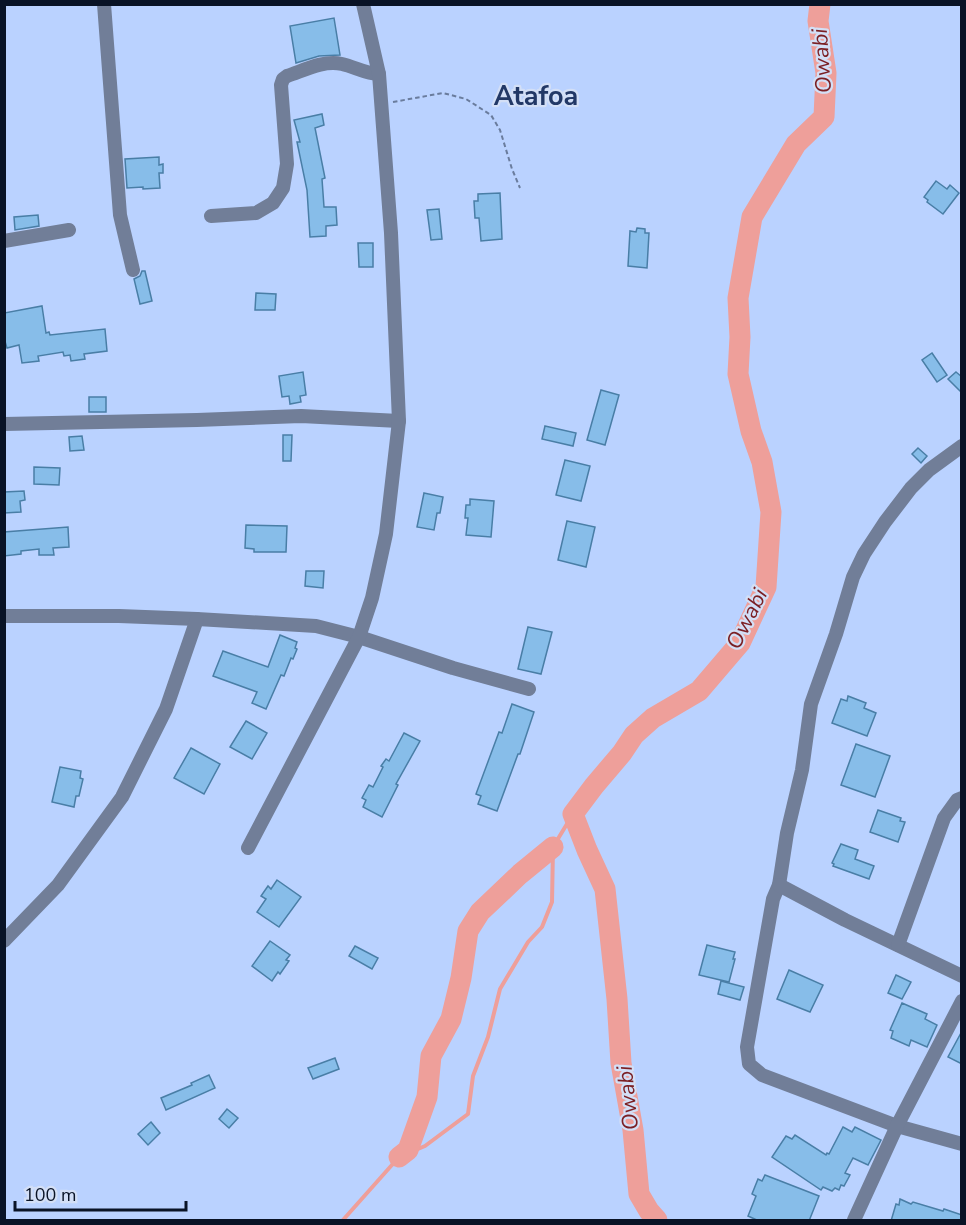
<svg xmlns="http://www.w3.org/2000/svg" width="966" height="1225" font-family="'Nunito Sans',sans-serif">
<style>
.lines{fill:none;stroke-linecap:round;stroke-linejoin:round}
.stream{stroke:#ee9f9a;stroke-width:4}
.river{stroke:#ee9f9a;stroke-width:21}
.building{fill:#87bde9;stroke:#497ea6;stroke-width:1.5}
.path{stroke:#6a7c9d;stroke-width:2;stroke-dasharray:4.5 3;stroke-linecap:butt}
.minor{stroke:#717e98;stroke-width:14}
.labels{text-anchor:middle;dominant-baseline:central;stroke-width:4.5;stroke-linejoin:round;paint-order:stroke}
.water-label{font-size:22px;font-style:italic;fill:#7b1f23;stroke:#d3dff6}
.district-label{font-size:27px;font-weight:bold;fill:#223866;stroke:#d3dff6}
</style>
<rect width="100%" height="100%" fill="#bad2ff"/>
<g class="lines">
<path class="stream" d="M343,1220L399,1157L425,1146L468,1114L473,1076L488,1037L500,989L528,942L542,927L552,902L553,847L573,814"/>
<g class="river">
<path d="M399,1157L408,1150L427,1097L431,1056L451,1019L461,978L468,931L480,912L520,874L553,847"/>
<path d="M657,1220L649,1211L639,1194L633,1130L621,1063L617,999L605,889L587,850L573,814L594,786L622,753L634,735L653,718L699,691L740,643L766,587L771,512L762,462L751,431L738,374L740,337L738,298L752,217L796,144L824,117L826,73L818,21L820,4"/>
</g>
</g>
<g class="building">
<path d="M334,18L340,55L319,56L296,63L290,26Z"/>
<path d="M322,114L324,125L315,128L325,178L322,179L324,207H336L337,225L326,226V236L310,237L307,190L297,142H300L294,120Z"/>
<path d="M159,157V165L163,164V173H159L160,188L143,189V187L127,188L125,159Z"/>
<path d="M936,181L947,189L950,185L959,193L943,214L927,202L928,200L924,197Z"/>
<path d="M500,193L502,239L481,241L479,218H475L474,201H478V194Z"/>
<path d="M439,209L442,239L431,240L427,210Z"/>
<path d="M38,215L39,226L15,230L14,217Z"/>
<path d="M637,228L645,229V233H649L647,268L628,266L630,231L636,232Z"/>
<path d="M358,243H373V267H359Z"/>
<path d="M142,271H145L152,301L140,304L134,279L140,276Z"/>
<path d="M256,293L276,294L275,310H255Z"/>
<path d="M42,306L46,333L49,332L50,335L105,329L107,351L84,354L85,359L71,361L70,355L64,356L63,352L38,356L39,361L22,363L19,345L7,348L4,338V313Z"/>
<path d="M932,353L947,375L937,382L922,360Z"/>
<path d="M303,372L306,395L300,396L301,402L290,404L289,396L282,397L279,376Z"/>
<path d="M956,372L962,377V393L948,379Z"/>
<path d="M601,390L619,395L605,445L587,440Z"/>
<rect x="89" y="397" width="17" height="15"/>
<path d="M545,426L576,433L573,446L542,439Z"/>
<path d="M283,435H292L291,461H283Z"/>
<path d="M82,436L84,450L70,451L69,437Z"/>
<path d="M918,448L927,456L921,463L912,454Z"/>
<path d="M565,460L590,466L581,501L556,495Z"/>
<path d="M34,467L60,468L59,485L34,484Z"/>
<path d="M24,491L25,500L20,501L21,512L4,513V492Z"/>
<path d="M424,493L443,497L440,513H437L434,530L417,527Z"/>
<path d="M470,499L494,501L491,537L466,535L468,518H465L466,505H470Z"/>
<path d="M567,521L595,527L586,567L558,560Z"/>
<path d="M246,525L287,526L286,552H254V549L245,548Z"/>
<path d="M68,527L69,547L53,548L54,555H39V549L21,551V554L4,556V532Z"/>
<path d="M306,571H324L323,588L305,586Z"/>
<path d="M528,627L552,632L541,674L518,669Z"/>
<path d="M280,635L297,642L295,648L297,649L293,659L291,658L284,676L281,675L266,709L252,703L257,692L213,676L223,651L268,667Z"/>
<path d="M848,696L866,703L864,708L876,713L867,736L832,723L841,699L847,701Z"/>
<path d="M512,704L534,712L520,754H518L497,811L478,804L481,796L476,794L499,732L502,733Z"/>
<path d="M246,721L267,733L252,759L230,747Z"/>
<path d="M404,733L420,741L396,784L398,785L382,817L363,807L366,800L362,798L369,785L373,787L383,767L381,766L386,759L389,761Z"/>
<path d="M856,744L890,756L875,797L841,785Z"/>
<path d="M191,748L220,764L204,794L174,778Z"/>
<path d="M60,767L81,771L80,778L83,779L79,796H76L74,807L52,802Z"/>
<path d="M878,810L901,818L900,821L905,822L898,842L870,832Z"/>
<path d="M841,844L858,850L855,859L874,866L869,879L833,866L834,864L832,863Z"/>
<path d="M277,880L301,897L279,927L257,912L266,899L261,896L268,886L271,889Z"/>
<path d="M270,941L290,955L286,960L289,961L280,974L278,972L272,981L252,966Z"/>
<path d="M707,945L735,952L733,959H735L729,982L699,975Z"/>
<path d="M355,946L378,958L372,969L349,956Z"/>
<path d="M789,970L823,985L810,1012L777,999Z"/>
<path d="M896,975L911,982L902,999L888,993Z"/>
<path d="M721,981L744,987L740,1000L718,994Z"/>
<path d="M902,1003L927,1014L925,1019L937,1025L927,1047L911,1040L909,1046L891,1038L893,1031L890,1030Z"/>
<path d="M962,1031V1064L948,1057Z"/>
<path d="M335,1058L339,1069L313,1079L308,1068Z"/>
<path d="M209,1075L215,1088L166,1110L161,1098L192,1085L191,1083Z"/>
<path d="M227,1109L238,1118L229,1128L219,1119Z"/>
<path d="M151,1122L160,1133L148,1145L138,1134Z"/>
<path d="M843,1127L852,1132L855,1127L881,1140L868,1165L853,1158L845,1173L850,1175L844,1186L841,1185L839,1190L835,1188L832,1191L823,1187L821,1190L772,1157L786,1136L792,1139L795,1135L826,1155L827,1153L829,1154Z"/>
<path d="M765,1175L819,1196L809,1221H759L748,1216L756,1196L752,1194L758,1179L762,1181Z"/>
<path d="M900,1199L911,1204L913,1202L943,1211L944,1209L962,1215V1221H891L896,1204L899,1205Z"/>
</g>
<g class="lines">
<path class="path" d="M393,102L443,93L466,99L491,115L500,130L512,169L520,188"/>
<g class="minor">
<path d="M104,4L120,215L133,270"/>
<path d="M211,216L256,213L273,203L283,188L287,164L281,85L283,79L287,76C305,70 323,60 342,64C355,67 366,74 379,74"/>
<path d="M4,241L69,230"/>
<path d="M4,424L197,420L301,416L399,421"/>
<path d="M962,446L929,470L911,488L885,522L864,554L853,577L836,634L811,704L802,770L787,833L779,885L773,899L747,1047L749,1064L762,1075L897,1126L962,1144"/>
<path d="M4,616H119L197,619L316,626L359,637L453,668L529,689"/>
<path d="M248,848L359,637L372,598L386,534L399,421L391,233L379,74L363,4"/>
<path d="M779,885L845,920L962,976"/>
<path d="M4,941L58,885L122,797L166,709L197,619"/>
<path d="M898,945L944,818L957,800L962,798"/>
<path d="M854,1220L897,1126L962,1001"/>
</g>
</g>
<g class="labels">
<g class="water-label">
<text transform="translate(822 61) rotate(-94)">Owabi</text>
<text transform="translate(747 619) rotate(-63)">Owabi</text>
<text transform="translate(628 1098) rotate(-96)">Owabi</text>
</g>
<g class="district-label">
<text x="536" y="96">Atafoa</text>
</g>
</g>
<rect width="966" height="1225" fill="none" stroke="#091326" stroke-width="12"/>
<path d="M15 1201v9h171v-9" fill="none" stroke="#091326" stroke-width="3"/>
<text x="24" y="1201" font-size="18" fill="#091326" stroke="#d3dff6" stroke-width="4.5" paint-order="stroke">100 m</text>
</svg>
